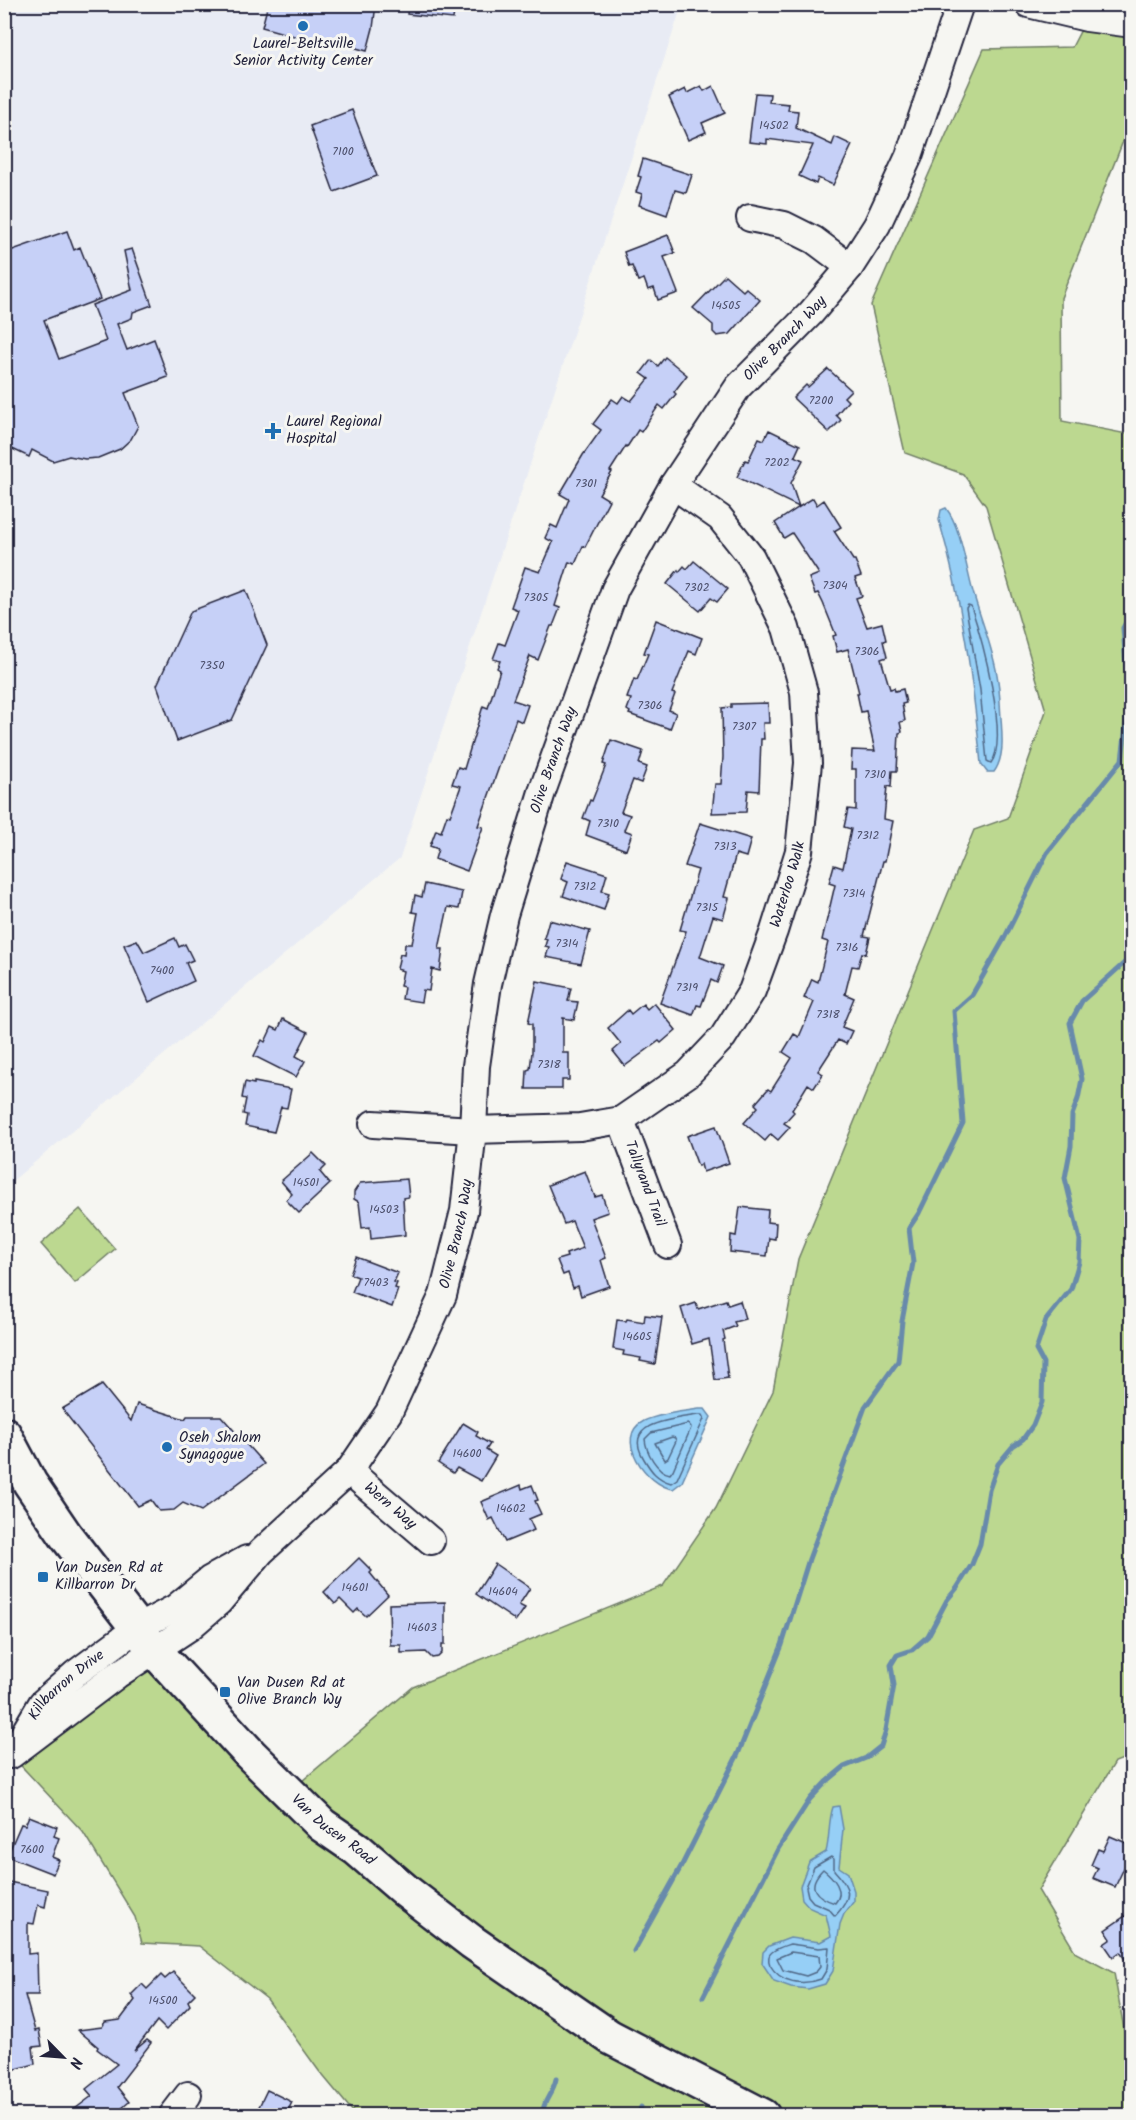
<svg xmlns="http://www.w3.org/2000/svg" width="1136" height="2120" font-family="Kalam,sans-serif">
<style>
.built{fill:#e8ebf4}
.green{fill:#bcd890;stroke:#6f7d66;stroke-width:1.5}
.water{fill:#96cff6;stroke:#688aab;stroke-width:1.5}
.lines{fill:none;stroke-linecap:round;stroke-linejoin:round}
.shore{stroke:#506786;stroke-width:1.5}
.stream{stroke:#688aab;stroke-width:5}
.building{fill:#c6d0f7;stroke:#22223b;stroke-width:1.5}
.minor-casing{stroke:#22223b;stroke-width:30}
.major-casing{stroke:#22223b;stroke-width:38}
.minor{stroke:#f6f6f2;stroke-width:26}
.major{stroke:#f6f6f2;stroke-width:33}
.poi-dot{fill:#1f6fb2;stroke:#f6f6f2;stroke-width:2}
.labels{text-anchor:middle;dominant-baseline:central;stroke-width:6;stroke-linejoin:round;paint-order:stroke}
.number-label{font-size:12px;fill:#4b4e6a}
.poi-label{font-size:15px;fill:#22223b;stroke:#f6f6f2;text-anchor:start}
.street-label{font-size:15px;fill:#22223b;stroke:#f6f6f2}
</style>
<rect width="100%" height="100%" fill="#f6f6f2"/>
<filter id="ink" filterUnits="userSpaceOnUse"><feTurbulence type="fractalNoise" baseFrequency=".0167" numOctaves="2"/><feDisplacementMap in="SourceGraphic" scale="12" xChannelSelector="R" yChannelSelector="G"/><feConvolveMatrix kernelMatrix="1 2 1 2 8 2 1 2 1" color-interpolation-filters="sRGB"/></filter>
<g filter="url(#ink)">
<path class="built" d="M5,5H682L400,858L5,1187Z"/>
<g class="green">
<path d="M1087,18L1131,24V121L1061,298L1062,421L1132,435L1131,1756L1115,1762L1038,1890L1076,1953L1114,1973L1131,2068V2115H352L354,2113L319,2071L267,1999L199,1946L142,1943L135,1917L83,1832L11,1755L155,1651L289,1792L413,1687L663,1586L716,1508L773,1391L798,1259L974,830L1008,818L1046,711L986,506L963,474L905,453L871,305L984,49L1072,47Z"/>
<path d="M80,1209L115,1249L75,1283L41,1244Z"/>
</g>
<g class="water">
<path d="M946,508C961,527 966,568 973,592C981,621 994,650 998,681C1000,693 1000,705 1001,718C1002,735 1005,757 994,772H987L981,764C973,682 962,599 939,520L941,510Z"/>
<path d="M699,1409H705L711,1417L682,1482L673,1489C647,1486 612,1437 644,1421C656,1415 684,1411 699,1409Z"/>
<path d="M839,1806L843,1829L839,1867L848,1873L854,1891V1901L844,1914L840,1924L833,1971L825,1984L808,1989L791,1987L774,1981L762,1963L763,1952L769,1946L790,1938L820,1942L831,1936L826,1915L810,1908L802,1899L800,1886L809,1862L826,1852C830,1837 828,1822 833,1807Z"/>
</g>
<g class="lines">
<g class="shore">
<path d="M968,605L971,606C981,636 1010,739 991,763L987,761L980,690L966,608Z"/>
<path d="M698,1415H702L704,1419L677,1479L671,1483C657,1479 651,1471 644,1459C621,1422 673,1419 698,1415Z"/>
<path d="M688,1424L691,1428L673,1470L670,1474C657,1472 646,1452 645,1439L651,1433Z"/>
<path d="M672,1437L675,1438L676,1441L668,1458L665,1460L655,1443Z"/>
<path d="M831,1857L834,1859V1870C851,1888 853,1897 835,1916L829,1909L813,1902L808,1896L806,1887L814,1867Z"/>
<path d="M823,1869C833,1877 846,1891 835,1903C816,1897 805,1887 823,1869Z"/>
<path d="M790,1944L819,1948L829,1947L827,1969L821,1979C803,1986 780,1983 770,1965C768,1960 768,1955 772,1952C777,1948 784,1946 790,1944Z"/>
<path d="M791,1952L819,1956L820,1967L816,1972L806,1976L783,1970L777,1958Z"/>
</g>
<g class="stream">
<path d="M634,1951L683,1863L738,1754L782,1645L809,1559L865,1407L898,1361L902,1321L913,1263L909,1228L919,1213L963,1123L954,1011L972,995L1004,939L1047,853L1122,760L1129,701L1123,628L1132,611"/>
<path d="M703,1997L778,1849L810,1799L826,1782L844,1767L866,1758L881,1746L886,1730L894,1685L891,1665L897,1655L912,1650L928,1636L947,1600L957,1588L972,1564L980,1544L989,1490L998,1464L1013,1446L1023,1439L1033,1425L1042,1402L1043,1363L1036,1350L1046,1320L1071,1289L1079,1262L1080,1240L1065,1178L1071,1146L1072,1115L1078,1099L1082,1079L1070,1023L1082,1001L1132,956"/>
<path d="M542,2116C543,2099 553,2094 556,2079"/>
<path d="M638,2116L641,2107"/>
</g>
</g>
<g class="building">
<path d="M268,4H376L373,28L367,51L338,43L337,48L262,27Z"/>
<path d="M408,4H455L453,19L407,14Z"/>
<path d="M701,86L704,91L713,86L725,113L702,123L706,132L688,140L669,97L685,89L687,93Z"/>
<path d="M755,93L770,94L769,102L789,104L788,110L798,111L796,128L832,145L835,137L852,145L833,185L818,178L816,184L799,176L813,145L767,139V144L749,142Z"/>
<path d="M352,110L377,176L334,192L310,126Z"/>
<path d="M643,159L692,175L686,193L675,190L667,215L639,205L642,194L636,192L641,177L638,176Z"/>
<path d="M67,231L74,250L80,247L100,299L44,320L59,359L106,341L92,305L132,290L124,251L132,249L152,305L133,312L132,318L117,324L127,350L154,339L168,377L125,393L138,426L131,439L120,449L98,458L85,459L69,456L53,461L32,450L29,457L4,445V253Z"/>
<path d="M668,235L675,253L664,257L678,293L658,300L654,288L648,290L644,279L638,281L632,266L629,267L624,252Z"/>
<path d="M725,275L743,291L746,288L760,300L730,334L717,336L713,332V325L693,308Z"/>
<path d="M665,357L687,375L674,392L676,394L664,409L659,405L641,432L638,430L627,447L626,446L610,471L612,472L599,494L609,500L585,547L583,546L575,564L569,562L555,606L560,608L553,626H551L538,660L530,656L513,700L528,705L522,722L516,719L478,826L483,827L467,871L435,859L438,849L430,846L436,830L441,832L447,815L450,816L461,786L452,784L458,767L464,769L483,706L488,708L500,670L497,668L500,661L493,659L499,643L505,645L518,610L511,607L525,567L540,572L553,542L545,538L551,525L557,528L569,499L560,494L583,455L601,430L593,424L612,399L618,403L623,396L631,401L649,379L641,373L651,360L658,366Z"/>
<path d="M828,369L851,390L844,397L848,401L836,415L841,420L829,432L793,398L806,385L808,387Z"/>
<path d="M769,430L800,445L795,456L803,460L791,483L799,507L813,498L817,505L824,500L841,527L834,531L853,560H855L861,576L855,578L862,596L856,598L867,627L882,623L886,640L883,641L887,657L881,659L890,689L894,688L895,691L903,689L906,703L902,704L905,721L900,722L902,732L899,733L897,771H892L891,787L887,786L884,819L893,821L885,861H883L864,936L870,937L866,954L862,953L858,967L852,966L845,994L854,998L842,1027L852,1031L846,1044L838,1040L818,1071L823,1074L814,1088L808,1084L792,1110L794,1112L784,1123L790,1127L778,1140L771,1134L765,1141L744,1123L758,1107L755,1104L768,1089L771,1091L792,1058L783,1052L794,1034L799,1037L814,1002L804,998L812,979L818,982L828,942L822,940L835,885L829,883L834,865L843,868L851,829L844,827L848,809L856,810V769H851L852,750L875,751L866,711L861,712L857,693H859L848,649L837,652L833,636L836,635L823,603L818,593L815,594L809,578L819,574L792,533L784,538L775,523L799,507L737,477L745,460L748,461L759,438L764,440Z"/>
<path d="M694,561L728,589L717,602L711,598L700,611L667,584L678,570L679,572L684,566L687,569Z"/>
<path d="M246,590L267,645L232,720L177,741L157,685L191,611Z"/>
<path d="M656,620L702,638L696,654L689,651L672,693L675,694L669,710L676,713L670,729L629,714L630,712L627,710L631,699L627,698L634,679L637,680L648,654L644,653Z"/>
<path d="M768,703L769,723H763L764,739H761L759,791L748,790L746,812L712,813L715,784H721L723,757L722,708L731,707V704Z"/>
<path d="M611,740L643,751L639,764L647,767L641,783L633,780L621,812L630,815L624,830L632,833L626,850L586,835L590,821L583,818L590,800L592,801L606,765L603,764Z"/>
<path d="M700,823L751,839L746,857L736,854L724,897L729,898L723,919L713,916L700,957L723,966L717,983L711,980L701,1006L697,1005L693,1015L660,1003L686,931L680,930L698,870L685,866Z"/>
<path d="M567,861L607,874L602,891L609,893L604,910L563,896L568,882L561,879Z"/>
<path d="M425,884L462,892L459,909L448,907L439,949H443L440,971L432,969L429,991L423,990L421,1002L402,999L404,987L400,986L403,971L397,969L400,954L404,955L405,944H412L418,913L412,912L415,895L422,897Z"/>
<path d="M549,920L590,931L581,964L546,957L549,947L545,946L547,939L544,938Z"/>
<path d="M175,938L179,947L185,944L193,960L186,963L194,981L149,1002L124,945L137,940L144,952Z"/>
<path d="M537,981L571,988L568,1001L578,1002L574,1020L563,1018V1053H569V1080H562V1089H526L527,1070L530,1069L532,1052V1024L528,1023Z"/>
<path d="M654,1003L676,1030L661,1043L659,1041L625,1066L613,1051L621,1044L608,1028L628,1010L631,1014L643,1004L647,1009Z"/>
<path d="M283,1019L308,1032L296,1056L305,1061L296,1077L254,1056L262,1040L265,1042L272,1027L278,1030Z"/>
<path d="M245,1082L254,1084V1082L291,1089L287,1108L281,1107L274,1132L245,1126L247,1115L243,1114L246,1099L242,1098Z"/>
<path d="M716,1126L729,1163L703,1172L701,1164L698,1166L687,1136Z"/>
<path d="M313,1153L326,1166L320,1172L330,1184L299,1213L286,1200L292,1194L281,1181Z"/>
<path d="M585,1171L595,1197L602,1195L608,1212L591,1218L606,1258L601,1260L609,1286L581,1296L578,1286L573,1288L568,1273L563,1275L557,1260L567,1257L566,1254L583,1248L572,1221L564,1224L548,1185Z"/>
<path d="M407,1179L409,1197L403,1198L405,1235L371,1239L370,1227L362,1228L359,1202L354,1199V1192L360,1183Z"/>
<path d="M740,1207L768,1210L767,1222L776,1223L775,1239L769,1238L767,1256L730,1252L731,1235L736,1236Z"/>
<path d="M356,1257L398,1273L394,1282L397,1283L395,1288L398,1289L392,1307L352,1292L358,1277L350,1274Z"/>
<path d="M726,1300L728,1305L740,1301L745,1319L734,1322L736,1326L723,1331L725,1339L723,1340L728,1378L715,1380L709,1339L692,1344L681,1308L696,1303L698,1309Z"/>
<path d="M645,1315L662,1317L655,1364L640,1361L641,1358L623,1355L624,1351L613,1349L617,1320L626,1321L627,1319L644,1322Z"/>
<path d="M102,1385L131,1421L137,1404L185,1419L187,1416H221L264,1464L201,1511L183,1503L174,1510L159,1511L151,1500L138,1506L62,1409Z"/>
<path d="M463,1423L478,1432L476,1436L490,1444L486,1450L496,1456L481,1481L457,1468L453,1473L438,1463Z"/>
<path d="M521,1485L522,1489L532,1485L538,1500L535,1501L541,1514L529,1519L534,1530L505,1542L493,1518L489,1520L481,1502Z"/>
<path d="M359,1558L372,1571L370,1573L388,1595L366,1616L358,1609L354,1613L340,1599L335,1604L324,1592Z"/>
<path d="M495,1564L530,1588L519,1605L525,1608L516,1621L476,1594Z"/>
<path d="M445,1602V1644H442V1653L438,1657L432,1658L426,1652L401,1653V1645H390L389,1604Z"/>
<path d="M29,1816L57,1827L54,1836L59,1838L52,1857L59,1860L53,1874L7,1856L21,1824L25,1825Z"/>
<path d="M1110,1836L1131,1845L1124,1859L1127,1860L1124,1868L1115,1887L1093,1878L1098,1868L1091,1865L1098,1849L1103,1851Z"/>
<path d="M4,1881L48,1890L45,1907L38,1905L34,1924L28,1923V1954L37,1953L38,1995H25L35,2031L39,2030L42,2046L33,2047L35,2064L16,2069L7,2070L4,2058Z"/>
<path d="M1131,1912V1968L1120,1952L1113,1957L1104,1944L1111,1939L1105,1930Z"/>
<path d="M173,1972L195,1994L188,2001L190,2005L166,2030L157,2021L134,2051L147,2040L151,2043L117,2087L129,2102L121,2109L126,2115H67L92,2096L86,2089L117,2064L97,2049L98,2047L78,2030L102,2027L105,2022L120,2020L135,2000L131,1995L142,1984L147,1989L161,1975L165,1979Z"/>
<path d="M267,2090L292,2102L286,2115H255Z"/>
</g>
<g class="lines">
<defs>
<g id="minor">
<path d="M1028,4L1087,18L1132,24"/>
<path d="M750,218L784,225L814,240L850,267"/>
<path id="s1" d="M621,1120L668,1245"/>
<path id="s2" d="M373,1124L473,1130L580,1127L621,1120L688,1074L723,1037L752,991L774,931L799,851L808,763L804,692L786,628L751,557L720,518L673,485"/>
<path id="s3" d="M349,1471L431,1541"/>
<path id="s4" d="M16,1747L42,1703L76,1673L137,1628L175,1608L209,1580L247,1559"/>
<path id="s5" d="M11,1755L117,1675L190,1627L219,1602L261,1552L349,1471L389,1412L443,1295L464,1211L473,1130L476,1066L488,984L504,915L542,792L615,589L673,485L738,387L811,313L850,267L877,225L909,156L960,4"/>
<path d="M172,2116L188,2095"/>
</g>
<g id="major">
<path id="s6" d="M4,1434L30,1483L66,1536L155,1651L250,1754L322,1825L357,1849L407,1892L472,1942L610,2037L763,2116"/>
</g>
</defs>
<use href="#minor" class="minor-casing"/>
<use href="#major" class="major-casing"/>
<use href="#minor" class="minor"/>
<use href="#major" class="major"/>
</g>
</g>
<g class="poi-dot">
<circle cx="303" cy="26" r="6"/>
<path d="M270 422h6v6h6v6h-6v6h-6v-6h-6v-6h6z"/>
<circle cx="167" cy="1447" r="6"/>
<rect x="37" y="1571" width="12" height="12" rx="3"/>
<rect x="219" y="1686" width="12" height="12" rx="3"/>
</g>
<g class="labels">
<g class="number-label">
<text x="774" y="125">14502</text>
<text x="343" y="151">7100</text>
<text x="726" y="305">14505</text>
<text x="821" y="400">7200</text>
<text x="777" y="462">7202</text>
<text x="586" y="483">7301</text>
<text x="835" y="585">7304</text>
<text x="697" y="587">7302</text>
<text x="536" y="597">7305</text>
<text x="867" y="651">7306</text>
<text x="212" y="665">7350</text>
<text x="650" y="705">7306</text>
<text x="744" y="726">7307</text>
<text x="875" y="774">7310</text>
<text x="608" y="823">7310</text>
<text x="868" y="835">7312</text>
<text x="725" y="846">7313</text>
<text x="585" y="886">7312</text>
<text x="854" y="893">7314</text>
<text x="707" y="907">7315</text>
<text x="567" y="943">7314</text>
<text x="847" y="947">7316</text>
<text x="162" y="970">7400</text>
<text x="687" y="987">7319</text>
<text x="828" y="1014">7318</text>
<text x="549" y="1064">7318</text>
<text x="306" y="1182">14501</text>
<text x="384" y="1209">14503</text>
<text x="376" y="1282">7403</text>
<text x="637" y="1336">14605</text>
<text x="467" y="1453">14600</text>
<text x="511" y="1508">14602</text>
<text x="355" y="1587">14601</text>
<text x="503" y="1591">14604</text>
<text x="422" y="1627">14603</text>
<text x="32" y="1849">7600</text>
<text x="163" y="2000">14500</text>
</g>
<g class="poi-label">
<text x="303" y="44" text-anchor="middle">Laurel-Beltsville<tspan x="303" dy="17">Senior Activity Center</tspan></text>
<text x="286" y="422">Laurel Regional<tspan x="286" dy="17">Hospital</tspan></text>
<text x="179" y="1438">Oseh Shalom<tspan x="179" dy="17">Synagogue</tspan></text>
<text x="55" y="1568">Van Dusen Rd at<tspan x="55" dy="17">Killbarron Dr</tspan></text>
<text x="237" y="1683">Van Dusen Rd at<tspan x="237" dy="17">Olive Branch Wy</tspan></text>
</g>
<g class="street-label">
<text stroke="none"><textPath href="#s5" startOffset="1678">Olive Branch Way</textPath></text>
<text stroke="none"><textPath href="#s5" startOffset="1192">Olive Branch Way</textPath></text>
<text stroke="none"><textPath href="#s2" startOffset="548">Waterloo Walk</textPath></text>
<text stroke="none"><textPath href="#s1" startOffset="68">Tallyrand Trail</textPath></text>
<text stroke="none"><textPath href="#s5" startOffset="706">Olive Branch Way</textPath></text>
<text stroke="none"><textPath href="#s3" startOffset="54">Wern Way</textPath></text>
<text stroke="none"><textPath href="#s4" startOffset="81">Killbarron Drive</textPath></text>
<text stroke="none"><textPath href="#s6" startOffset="518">Van Dusen Road</textPath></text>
</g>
</g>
<rect width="1136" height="2120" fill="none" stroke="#f6f6f2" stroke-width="24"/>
<rect x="12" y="12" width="1112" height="2096" fill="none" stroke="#22223b" stroke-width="2" filter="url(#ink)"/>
<g transform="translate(63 2057) rotate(115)" stroke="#f6f6f2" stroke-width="4.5" paint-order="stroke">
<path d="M0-4.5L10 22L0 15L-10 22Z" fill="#22223b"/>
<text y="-9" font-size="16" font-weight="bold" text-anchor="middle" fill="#22223b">N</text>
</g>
</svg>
